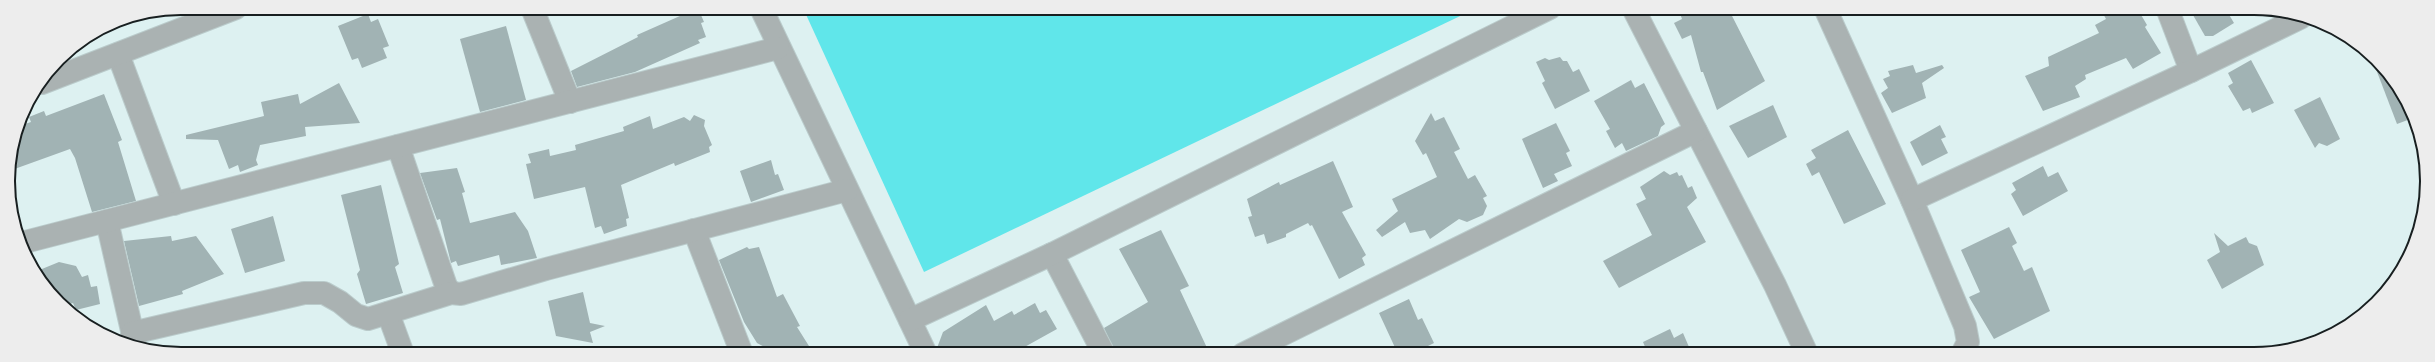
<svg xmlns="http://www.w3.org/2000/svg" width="2435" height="362" font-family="'Fira Sans',sans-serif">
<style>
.green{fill:#60e6ea}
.building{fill:#a1b3b4}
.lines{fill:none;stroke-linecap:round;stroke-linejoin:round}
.minor-casing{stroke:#bacbcb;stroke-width:24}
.minor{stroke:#aab2b2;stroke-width:22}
.rim{fill:none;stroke:#181f20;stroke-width:2}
</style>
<rect width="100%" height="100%" fill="#ddf1f1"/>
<path class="green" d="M803,8H1477L924,272Z"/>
<g class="building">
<path d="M698,8L704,22L701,23L706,37L698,40L700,43L635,72L577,87L571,71L638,37L637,35Z"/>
<path d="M1678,8H1728L1765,81L1717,110L1703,72H1701L1691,35L1682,39L1674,23L1682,19Z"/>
<path d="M2100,8H2137L2147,25L2145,27L2161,53L2133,69L2126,58L2085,75L2086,79L2075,86L2080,97L2043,111L2025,76L2049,66L2048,57L2099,33L2095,25L2106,19Z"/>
<path d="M2189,8H2225L2234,23L2213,36H2205Z"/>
<path d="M368,14L371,22L378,19L389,46L383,48L387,58L362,68L358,58L352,60L338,26Z"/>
<path d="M506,26L526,100L480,112L460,39Z"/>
<path d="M1560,57L1563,61H1567L1573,72L1579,69L1590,91L1555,109L1542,83L1545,81L1536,62L1545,58L1549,60Z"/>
<path d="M2251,60L2274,103L2252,113L2250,108L2243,111L2228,86L2233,83L2228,73Z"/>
<path d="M2378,62L2384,67L2413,118L2397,124L2374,64Z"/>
<path d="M1913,65L1916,73L1942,65L1944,68L1922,83L1926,98L1892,113L1881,93L1888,88L1883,79L1890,76L1888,71Z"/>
<path d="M1631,80L1635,88L1644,83L1665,124L1661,127L1658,136L1626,151L1622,143L1615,148L1606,131L1610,129L1594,101Z"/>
<path d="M339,83L360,123L305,127L306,136L260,145L256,160L258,165L240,172L238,165L229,169L218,140L186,139V135L264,116L261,102L298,94L300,104Z"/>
<path d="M104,94L122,140L118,142L136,201L92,212L75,158L70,149L9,171L19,126L31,122L29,117L44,111L46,116Z"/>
<path d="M2320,97L2340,139L2327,146L2319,143L2315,148L2294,110Z"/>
<path d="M1773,105L1787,137L1748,158L1729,126Z"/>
<path d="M1431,113L1435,121L1444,117L1460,149L1454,152L1468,179L1475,175L1487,196L1483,198L1487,206L1483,215L1467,222L1459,219L1430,239L1425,230L1410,233L1405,222L1382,237L1376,230L1398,211L1392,199L1437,177L1426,153L1423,155L1415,141Z"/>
<path d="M694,115L705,120L704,126L712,145L709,147L710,152L675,166L674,163L621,185L629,218L626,219L627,226L604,234L601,226L595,228L585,187L534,199L526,164L531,163L528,154L549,149L550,156L576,150L575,145L624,131L623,127L650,116L653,129L684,117L690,121Z"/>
<path d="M1556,123L1570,151L1566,153L1572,166L1554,174L1558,181L1543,188L1522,139Z"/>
<path d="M1940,125L1946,137L1941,139L1948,153L1922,166L1910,142Z"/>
<path d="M1848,130L1886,204L1844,224L1819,172L1812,176L1806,164L1816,158L1811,150Z"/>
<path d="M771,160L775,175L778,174L784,190L751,202L740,171Z"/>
<path d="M1333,161L1353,207L1342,212L1366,255L1362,258L1365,265L1339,279L1312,225L1310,226L1308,223L1286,234V237L1267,244L1264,234L1255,237L1248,217L1252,216L1247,199L1279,182L1280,185Z"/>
<path d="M2043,166L2048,177L2058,172L2068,191L2023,216L2011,194L2016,190L2012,183Z"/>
<path d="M457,168L465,192L462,193L470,223L515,212L528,231L537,258L501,265L499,255L458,266L456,261L451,263L440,219L437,220L420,173Z"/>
<path d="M1664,171L1670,175L1677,172L1679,176L1682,175L1688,188L1692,186L1697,198L1687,207L1706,242L1619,288L1603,261L1652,235L1636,204L1646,199L1640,187Z"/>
<path d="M381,185L399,264L395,267L403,293L366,304L357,274L360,270L341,195Z"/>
<path d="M273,216L285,261L245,273L231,229Z"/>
<path d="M2009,227L2017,243L2012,246L2024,271L2032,267L2050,311L1994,339L1969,297L1980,292L1961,250Z"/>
<path d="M1161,230L1189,286L1180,290L1208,350L1200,354H1116L1104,328L1148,302L1119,249Z"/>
<path d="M2214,233L2228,246L2246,237L2249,243L2257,246L2264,265L2222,289L2207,260L2220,252Z"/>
<path d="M171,236L172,241L196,236L224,274L182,291L183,294L139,306L124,241Z"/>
<path d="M747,247L749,249L759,247L777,297L783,294L800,326L797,327L814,354H778L757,343L744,322L719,260Z"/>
<path d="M59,262L76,266L82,277L88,275L91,287L97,286L100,304L76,310L73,303L65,306L51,295L37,271Z"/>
<path d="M583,292L590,323L605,326L590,332L593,343L556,336L548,301Z"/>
<path d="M1409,299L1418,320L1422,318L1434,343L1412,354H1398L1379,313Z"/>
<path d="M1035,303L1040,313L1046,310L1057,329L1012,354H940L937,348L943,332L986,305L994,321L1012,311L1014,315Z"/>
<path d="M1670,329L1674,338L1683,333L1692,354H1648L1643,342Z"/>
</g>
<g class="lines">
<defs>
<g id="minor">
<path d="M532,8L570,102"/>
<path d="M761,8L926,354"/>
<path d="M1633,8L1775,285L1807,354"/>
<path d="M1825,8L1912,200L1965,326L1968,342L1962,354"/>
<path d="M2167,8L2191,71"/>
<path d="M118,54L174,204"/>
<path d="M42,83L236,8"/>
<path d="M398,146L446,286L451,293"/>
<path d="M1912,200L2191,71L2300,18"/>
<path d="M107,221L135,344"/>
<path d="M694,230L742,354"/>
<path d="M21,243L778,48"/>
<path d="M1052,254L1104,354"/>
<path d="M388,313L403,354"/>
<path d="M910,320L1052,254L1550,8"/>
<path d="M132,333L304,293H324L340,302L356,315L368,319L451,293L461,294L546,269L847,190"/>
<path d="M1243,354L1696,131"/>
</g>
</defs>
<use href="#minor" class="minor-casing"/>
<use href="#minor" class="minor"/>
</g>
<path d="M0 0H2435V362H0ZM181 15H2254A166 166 0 0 1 2420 181V181A166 166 0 0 1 2254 347H181A166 166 0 0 1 15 181V181A166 166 0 0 1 181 15Z" fill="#ededed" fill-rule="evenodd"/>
<path class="rim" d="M181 15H2254A166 166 0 0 1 2420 181V181A166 166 0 0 1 2254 347H181A166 166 0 0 1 15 181V181A166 166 0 0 1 181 15Z"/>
</svg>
